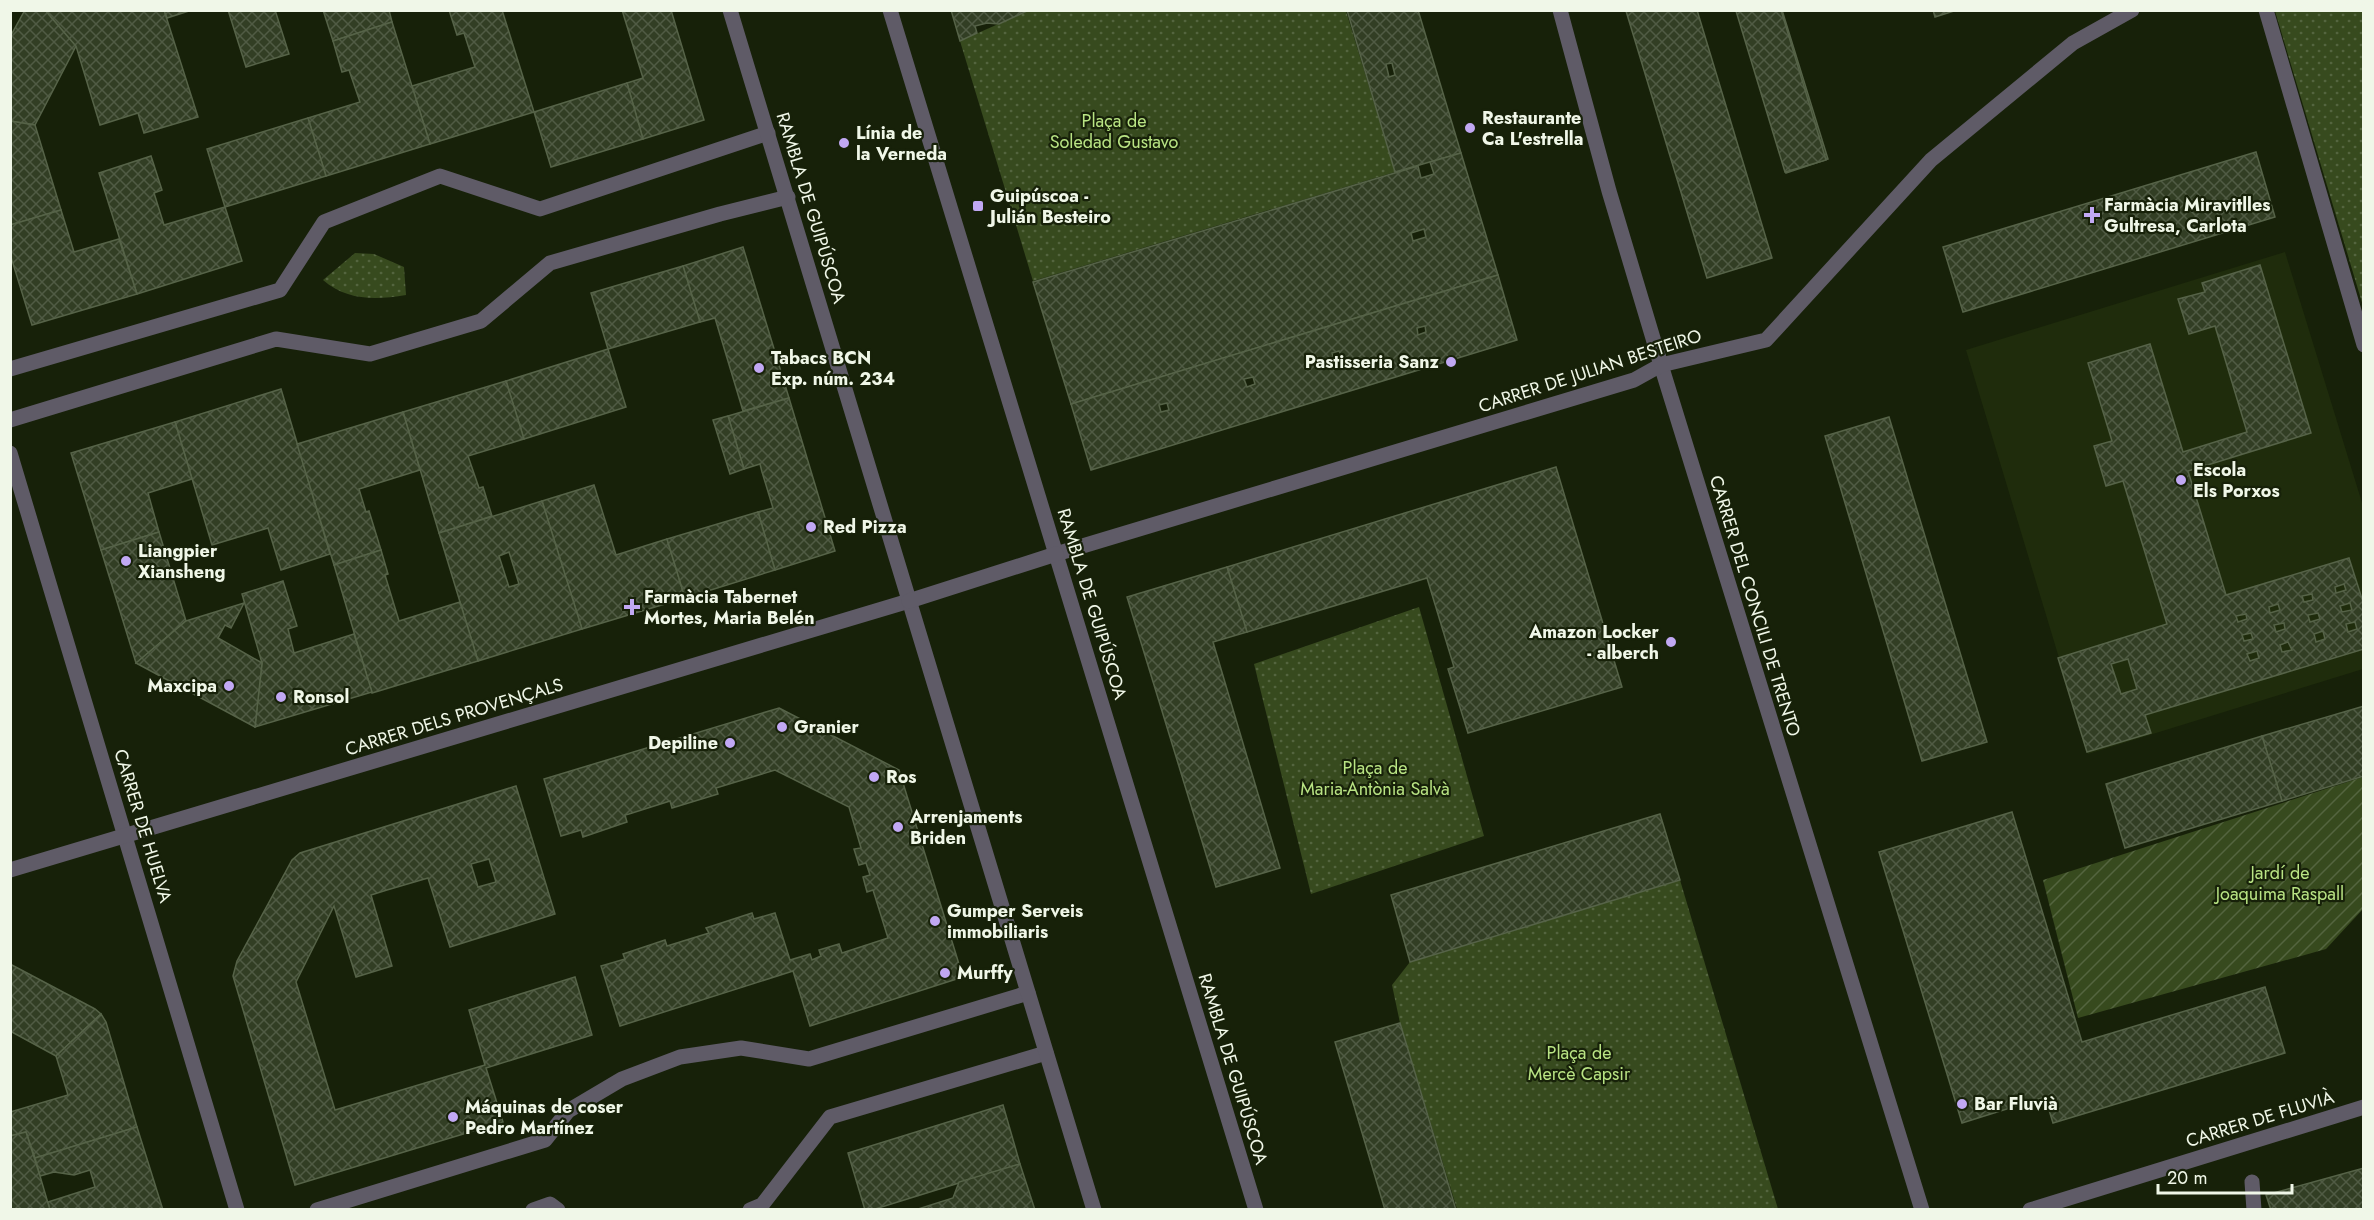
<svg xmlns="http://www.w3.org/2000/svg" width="2374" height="1220" font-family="Jost,sans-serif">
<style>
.built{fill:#1f2c0c}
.park{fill:url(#park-dots)}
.garden{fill:url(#garden-furrows)}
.building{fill:url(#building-cross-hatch);stroke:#566348;stroke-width:1.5;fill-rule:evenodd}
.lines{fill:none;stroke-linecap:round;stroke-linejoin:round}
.pedestrian{stroke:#5f5b67;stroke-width:15}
.minor{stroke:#5f5b67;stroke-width:15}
.tertiary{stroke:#5f5b67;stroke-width:15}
.poi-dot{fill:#c1a8f3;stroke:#172109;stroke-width:2}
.labels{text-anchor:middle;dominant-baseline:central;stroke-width:4.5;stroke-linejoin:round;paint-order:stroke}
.poi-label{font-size:18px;font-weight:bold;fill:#f0f7e8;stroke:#172109;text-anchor:start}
.park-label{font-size:18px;fill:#b9e484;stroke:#172109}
.street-label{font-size:18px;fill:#f0f7e8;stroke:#172109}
</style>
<defs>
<pattern id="park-dots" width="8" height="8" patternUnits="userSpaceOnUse" patternTransform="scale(1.5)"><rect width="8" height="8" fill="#374a1e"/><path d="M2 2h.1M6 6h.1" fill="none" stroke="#54653f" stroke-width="1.8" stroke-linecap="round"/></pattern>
<pattern id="garden-furrows" width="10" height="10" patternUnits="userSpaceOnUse" patternTransform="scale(1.5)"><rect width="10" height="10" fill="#374a1e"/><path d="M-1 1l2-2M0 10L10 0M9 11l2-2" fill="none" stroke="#54653f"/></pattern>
<pattern id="building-cross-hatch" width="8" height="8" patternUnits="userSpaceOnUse" patternTransform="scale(1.5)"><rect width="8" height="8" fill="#323e24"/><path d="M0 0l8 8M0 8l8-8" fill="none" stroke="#505b44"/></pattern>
</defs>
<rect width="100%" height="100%" fill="#172109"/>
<path class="built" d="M2285,252L2363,506V669L2088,754L1966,350Z"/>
<g class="park">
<path d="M1030,10L1346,11L1395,172L1033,281L960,41Z"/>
<path d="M2275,11H2363V306Z"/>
<path d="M355,253L374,254L404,267L406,295C376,300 347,301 323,280Z"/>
<path d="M1419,607L1484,836L1311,894L1254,664Z"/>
<path d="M1680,880L1778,1209H1457L1400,1023L1392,985L1410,962Z"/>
</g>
<path class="garden" d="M2363,777V909L2326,949L2078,1018L2043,880Z"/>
<g class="building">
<path d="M25,10H45L76,46L35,125L10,121V37Z"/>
<path d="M45,10H164L198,117L144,133L138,113L100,125L76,46Z"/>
<path d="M164,10H192L167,18Z"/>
<path d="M228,10H275L289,54L246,67Z"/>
<path d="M323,10H389L392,22L333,41Z"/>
<path d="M449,10H502L534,112L430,144L412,86L475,67L464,33L457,35Z"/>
<path d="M622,10H671L704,120L643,139L627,83L643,78Z"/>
<path d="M951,10H1029L999,24L987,23L975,26L977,33L960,41Z"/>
<path d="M1347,10H1418L1461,153L1395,172ZM1392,63L1395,75L1389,77L1386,64Z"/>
<path d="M1697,10L1772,258L1707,278L1626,11Z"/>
<path d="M1741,10H1782L1828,159L1786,173L1737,12Z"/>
<path d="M1781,10L1826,160L1785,172L1736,11Z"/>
<path d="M1933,10H1957L1935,17Z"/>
<path d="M392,22L430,144L326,176L308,118L360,102L349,70L342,72L333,41Z"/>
<path d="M627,83L643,139L551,167L534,112Z"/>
<path d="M308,118L326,176L225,207L207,149Z"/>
<path d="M10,121L35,125L61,210L10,225Z"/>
<path d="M2256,152L2275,217L1963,312L1943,247Z"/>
<path d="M1461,153L1498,275L1071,404L1033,282L1418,166L1421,178L1434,174L1430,162ZM1424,229L1426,237L1413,241L1411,233Z"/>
<path d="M151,156L162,190L154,193L164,225L225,207L242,261L137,294L99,173Z"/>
<path d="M61,210L74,252L119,239L137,294L32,325L10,254V225Z"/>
<path d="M743,247L789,398L743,411L715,318L700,322L683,266Z"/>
<path d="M2260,265L2311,433L2188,471L2226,595L2349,558L2364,605V649L2145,715L2151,733L2087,752L2058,658L2167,624L2123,481L2106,486L2094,446L2112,441L2088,363L2150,344L2183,452L2247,432L2215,326L2189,334L2178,299L2205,292L2202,283ZM2344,584L2346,590L2336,593L2335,587ZM2312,594L2313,600L2304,602L2302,596ZM2350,603L2352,610L2342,612L2340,606ZM2278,604L2280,610L2270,613L2269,607ZM2318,613L2320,619L2310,622L2308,615ZM2246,614L2247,619L2238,622L2236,616ZM2355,622L2357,629L2348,632L2346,624ZM2284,623L2285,629L2276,632L2274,625ZM2323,631L2325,639L2316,642L2314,634ZM2251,633L2253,639L2244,641L2242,635ZM2288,642L2292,650L2282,652L2280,645ZM2257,651L2259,658L2250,661L2247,654ZM2128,659L2137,689L2121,694L2111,664Z"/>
<path d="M683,266L700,322L608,349L591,293Z"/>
<path d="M1498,275L1517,340L1091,470L1071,404ZM1425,326L1426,332L1418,335L1417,328ZM1339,351L1342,358L1334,360L1332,353ZM1253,377L1255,384L1247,387L1244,379ZM1167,403L1169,410L1161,412L1159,405Z"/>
<path d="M608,349L626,407L524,439L506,381Z"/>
<path d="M506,381L524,439L468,456L479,488L483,487L492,516L439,533L403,412Z"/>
<path d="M281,389L330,554L281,570L268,528L212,545L175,422Z"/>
<path d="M789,398L835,551L775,570L758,512L773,508L762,472L760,464L744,469L728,416Z"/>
<path d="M403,412L420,470L359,489L366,512L369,511L381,550L334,565L297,444Z"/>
<path d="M728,416L744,469L730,474L713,420Z"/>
<path d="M1889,417L1987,742L1922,761L1825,436Z"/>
<path d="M175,422L192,479L148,493L159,532L101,550L71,453Z"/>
<path d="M1556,467L1622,687L1468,733L1448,669L1454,667L1427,578L1247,632L1227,567Z"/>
<path d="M594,485L616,555L667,539L685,598L582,629L542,501Z"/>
<path d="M542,501L582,629L478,661L439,533ZM509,552L519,584L509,587L499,556Z"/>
<path d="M758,512L775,570L685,598L667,539Z"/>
<path d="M159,532L186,621L136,663L101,550Z"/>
<path d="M381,550L388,574L385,575L399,621L460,602L478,661L372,693L334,565Z"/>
<path d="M1227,567L1247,632L1213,642L1280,868L1216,887L1127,597Z"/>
<path d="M283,581L297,626L288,629L294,653L354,634L372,692L255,727L262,663L242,594Z"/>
<path d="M244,603L231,628L225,625L218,638L262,663L255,727L136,663L186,621Z"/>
<path d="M2364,706V776L2282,801L2262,736Z"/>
<path d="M779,708L899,770L963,977L810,1026L793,971L620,1026L601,966L625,959L623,954L665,940L667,946L709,933L706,928L752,913L754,919L775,913L790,960L810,954L812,960L821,956L819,950L839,944L842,953L888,938L873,890L867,892L863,877L870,875L866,863L859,865L854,849L861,848L849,807L775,770L716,788L718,794L672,808L670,801L629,814L625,815L627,822L583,837L581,830L561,836L544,779Z"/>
<path d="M2262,736L2282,801L2125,848L2106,784Z"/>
<path d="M516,786L555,914L450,947L428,878L387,890L371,895L392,966L356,977L334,906L296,982L335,1110L485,1065L469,1010L575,977L592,1035L486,1068L503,1122L295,1185L233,976L237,961L292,860L300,853ZM489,859L496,882L478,887L471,864Z"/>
<path d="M2012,812L2082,1042L2265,987L2285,1053L2053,1123L2045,1097L1962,1123L1879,852Z"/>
<path d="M1660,814L1680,880L1410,962L1391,895Z"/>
<path d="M10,964L95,1009L101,1014L56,1056L10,1031Z"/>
<path d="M101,1014L106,1022L137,1127L35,1158L26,1132L10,1136V1112L68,1095L56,1056Z"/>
<path d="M1400,1023L1416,1076L1456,1210H1385L1335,1042Z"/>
<path d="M1003,1105L1020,1164L872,1210H865L848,1153Z"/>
<path d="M137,1127L163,1210H50L48,1202L95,1187L90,1170L74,1175L54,1172L40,1176L35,1158Z"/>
<path d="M26,1132L40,1176L50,1210H10V1136Z"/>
<path d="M1020,1164L1035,1210H915L953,1198L959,1182Z"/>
<path d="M2364,1168V1210H2271L2266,1195Z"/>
</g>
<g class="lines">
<path class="pedestrian" d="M2252,1182L2254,1210"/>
<g class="minor">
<path d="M1560,10L1609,191L1661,365L1922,1210"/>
<path d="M2266,10L2364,345"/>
<path d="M10,369L280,290L324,222L440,176L540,209L768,133"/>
<path d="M10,420L276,339L370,354L481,321L550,263L720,214L788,197"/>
<path d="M10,453L237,1210"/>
<path d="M1056,554L1634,380L1661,365L1766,340L1931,160L2073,43L2132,10"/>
<path d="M10,870L909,601"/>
<path d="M317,1210L545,1140L568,1111L622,1079L680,1057L741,1048L809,1059L1028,993"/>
<path d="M533,1210L550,1204L558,1210"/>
<path d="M750,1210L762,1205L830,1117L1046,1053"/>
<path d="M2030,1210L2364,1107"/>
</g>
<g class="tertiary">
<path d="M730,10L1094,1210"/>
<path d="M890,10L1256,1210"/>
<path d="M909,601L1056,554"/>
</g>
</g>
<g class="poi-dot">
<circle cx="1470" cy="128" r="6"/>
<circle cx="844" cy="143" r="6"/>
<rect x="972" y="200" width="12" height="12" rx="3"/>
<path d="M2089 206h6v6h6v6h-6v6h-6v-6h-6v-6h6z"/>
<circle cx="1451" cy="362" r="6"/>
<circle cx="759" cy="368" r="6"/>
<circle cx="2181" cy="480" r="6"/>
<circle cx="811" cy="527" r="6"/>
<circle cx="126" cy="561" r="6"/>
<path d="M629 598h6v6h6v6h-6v6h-6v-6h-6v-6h6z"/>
<circle cx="1671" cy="642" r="6"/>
<circle cx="229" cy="686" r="6"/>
<circle cx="281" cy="697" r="6"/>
<circle cx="782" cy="727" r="6"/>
<circle cx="730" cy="743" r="6"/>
<circle cx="874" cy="777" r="6"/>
<circle cx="898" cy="827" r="6"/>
<circle cx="935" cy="921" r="6"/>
<circle cx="945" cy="973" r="6"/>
<circle cx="1962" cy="1104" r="6"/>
<circle cx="453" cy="1117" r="6"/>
</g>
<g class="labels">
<g class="poi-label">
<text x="1482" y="118">Restaurante<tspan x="1482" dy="21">Ca L'estrella</tspan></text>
<text x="856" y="133">Línia de<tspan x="856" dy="21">la Verneda</tspan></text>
<text x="990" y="196">Guipúscoa -<tspan x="990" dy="21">Julián Besteiro</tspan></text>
<text x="2104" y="205">Farmàcia Miravitlles<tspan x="2104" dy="21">Gultresa, Carlota</tspan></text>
<text x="771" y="358">Tabacs BCN<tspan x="771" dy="21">Exp. núm. 234</tspan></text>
<text x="1439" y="362" text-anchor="end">Pastisseria Sanz</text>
<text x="2193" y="470">Escola<tspan x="2193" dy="21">Els Porxos</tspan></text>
<text x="823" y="527">Red Pizza</text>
<text x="138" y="551">Liangpier<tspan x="138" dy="21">Xiansheng</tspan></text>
<text x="644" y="597">Farmàcia Tabernet<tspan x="644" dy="21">Mortes, Maria Belén</tspan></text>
<text x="1659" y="632" text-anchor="end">Amazon Locker<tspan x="1659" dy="21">- alberch</tspan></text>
<text x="217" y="686" text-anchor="end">Maxcipa</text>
<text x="293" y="697">Ronsol</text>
<text x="794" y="727">Granier</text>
<text x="718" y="743" text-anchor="end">Depiline</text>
<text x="886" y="777">Ros</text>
<text x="910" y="817">Arrenjaments<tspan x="910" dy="21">Briden</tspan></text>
<text x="947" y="911">Gumper Serveis<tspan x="947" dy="21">immobiliaris</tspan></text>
<text x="957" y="973">Murffy</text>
<text x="1974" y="1104">Bar Fluvià</text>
<text x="465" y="1107">Máquinas de coser<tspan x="465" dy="21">Pedro Martínez</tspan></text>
</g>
<g class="park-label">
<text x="1114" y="121">Plaça de<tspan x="1114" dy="21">Soledad Gustavo</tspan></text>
<text x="1375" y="768">Plaça de<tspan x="1375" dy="21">Maria-Antònia Salvà</tspan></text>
<text x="2280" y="873">Jardí de<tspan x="2280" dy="21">Joaquima Raspall</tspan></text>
<text x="1579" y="1053">Plaça de<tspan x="1579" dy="21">Mercè Capsir</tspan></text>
</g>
<g class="street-label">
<text transform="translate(811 208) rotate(73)">RAMBLA DE GUIPÚSCOA</text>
<text transform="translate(1590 371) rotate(-18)">CARRER DE JULIAN BESTEIRO</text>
<text transform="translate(1092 604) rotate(73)">RAMBLA DE GUIPÚSCOA</text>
<text transform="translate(1755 606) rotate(73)">CARRER DEL CONCILI DE TRENTO</text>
<text transform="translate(454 717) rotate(-17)">CARRER DELS PROVENÇALS</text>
<text transform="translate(143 826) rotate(73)">CARRER DE HUELVA</text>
<text transform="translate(1233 1069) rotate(73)">RAMBLA DE GUIPÚSCOA</text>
<text transform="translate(2260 1119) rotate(-17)">CARRER DE FLUVIÀ</text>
</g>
</g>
<rect width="2374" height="1220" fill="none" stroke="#f0f7e8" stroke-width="24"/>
<path d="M2158 1184v9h134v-9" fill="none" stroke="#f0f7e8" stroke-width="3"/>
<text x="2167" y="1184" font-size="18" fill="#f0f7e8" stroke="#172109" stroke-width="4.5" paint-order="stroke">20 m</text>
</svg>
